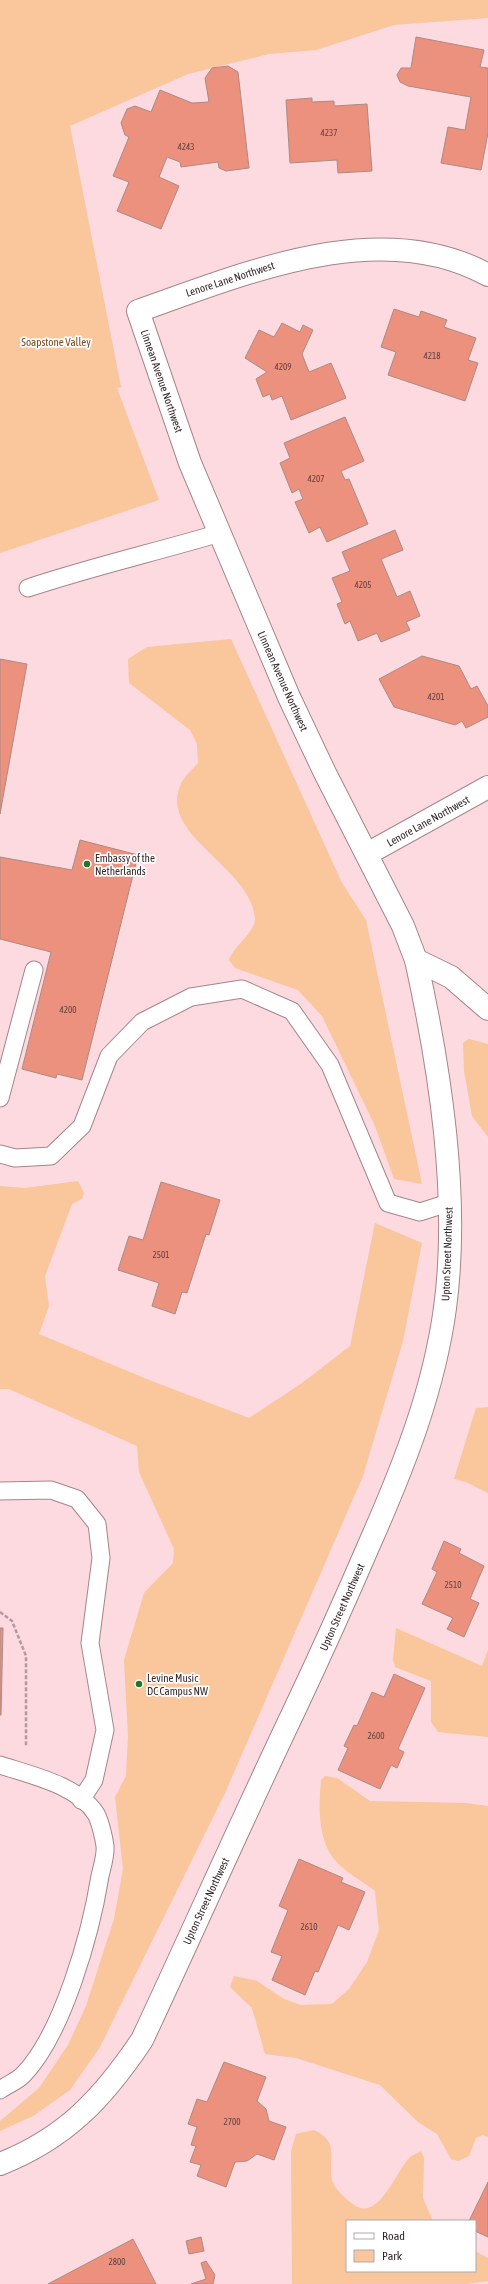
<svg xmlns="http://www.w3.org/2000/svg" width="488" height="2284" font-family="'Asap Condensed',sans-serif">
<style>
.green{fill:#fac69c}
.building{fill:#eb917e;stroke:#ab8b84}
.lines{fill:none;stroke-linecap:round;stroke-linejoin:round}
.service-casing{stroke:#a5858b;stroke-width:19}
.minor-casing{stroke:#a5858b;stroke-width:24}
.path{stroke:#b5999f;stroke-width:2.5;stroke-dasharray:4 2;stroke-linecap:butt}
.service{stroke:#fff;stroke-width:17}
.minor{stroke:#fff;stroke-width:22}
.poi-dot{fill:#207826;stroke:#fff;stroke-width:1.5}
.labels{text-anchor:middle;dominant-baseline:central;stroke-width:3.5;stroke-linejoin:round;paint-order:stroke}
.number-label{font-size:9px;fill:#624240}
.street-label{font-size:11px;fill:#35282b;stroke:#fff}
.park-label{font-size:11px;fill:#77481c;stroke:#fff}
.poi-label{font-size:11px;fill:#35282b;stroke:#fff;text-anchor:start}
</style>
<rect width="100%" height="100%" fill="#fdd9e0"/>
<g class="green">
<path d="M0,0H488V18L394,25L316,50L269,54L188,74L70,126L121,387L117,388L159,500L0,553Z"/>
<path d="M231,639L342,883L366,920L422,1184L394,1179L375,1126L322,1016L298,990L235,968L229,960C234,945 256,932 255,918C251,867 157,835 181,784C184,776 193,769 198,763L197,744L190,730L129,683L128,659L147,647Z"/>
<path d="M469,1039L488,1044V1137L472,1116L464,1071L463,1043Z"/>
<path d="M78,1181L84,1193L82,1199L72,1204L45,1276L49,1306L39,1334L149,1380L249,1418L302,1383L350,1346L375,1223L422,1243L403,1341L363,1476L225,1793L100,2047L70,2090L33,2116L0,2131V2121L39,2088L68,2045L86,2006L114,1919L123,1869L115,1797L126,1776L128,1736L124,1660L144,1593L173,1563L174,1549L139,1472L137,1446L9,1389H0V1186L25,1188Z"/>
<path d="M488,1407V1493L466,1482L454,1479L476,1408Z"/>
<path d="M396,1628L482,1666L488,1650V1737L438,1732L431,1722V1681L395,1667L393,1660Z"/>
<path d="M325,1776L337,1778L370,1801L466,1803L488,1806V2137L483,2135L476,2138L469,2156L458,2161L451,2159L437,2134L418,2122L380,2085L296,2058L265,2054L252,2008L230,1987L234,1976L257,1981L284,1999L301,2005L332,2004L349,1989L367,1962L379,1930L375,1891C364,1882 343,1871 334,1859C317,1837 319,1806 321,1780Z"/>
<path d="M314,2130C340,2142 328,2158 332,2180C334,2189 347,2200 354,2205C379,2222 396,2171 410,2157C413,2155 418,2153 421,2151L424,2158L423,2198L433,2221H347V2271H475V2251L488,2258V2281L466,2284H292L291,2151L296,2134Z"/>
</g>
<g class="building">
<path d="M416,37L484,50L480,67L488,68V133L481,170L441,163L448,127L465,130L471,97L408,86L400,82L397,75L401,68H411Z"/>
<path d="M228,66L238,72L249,168L226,171L219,168L218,162L181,167L180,162L167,157L159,177L179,186L161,229L117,211L129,182L113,176L129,137L125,135L121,123L127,109L135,106L151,112L160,90L192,103L209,102L205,78L212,68Z"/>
<path d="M312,98V102L334,101V106L367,104L372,171L338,173L337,160L290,163L286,100Z"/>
<path d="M394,309L419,317L421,311L447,320L444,327L476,338L468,360L478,363L465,401L388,375L396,352L381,347Z"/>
<path d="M282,323L300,332L303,325L313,330L302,354L309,372L331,363L346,398L291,420L282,396L272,400L270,394L263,397L256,379L267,372L245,358L259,330L274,337Z"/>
<path d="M345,417L364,461L341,471L345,480L349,479L368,524L327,542L320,527L309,533L295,502L303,499L299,489L292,493L280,463L290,458L284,443Z"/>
<path d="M395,530L403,550L381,559L397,597L410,591L420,616L406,622L410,630L381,642L377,633L358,641L350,621L345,624L337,604L342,602L332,578L350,571L342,552Z"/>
<path d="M422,656L459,666L471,689L477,686L488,706V717L466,728L462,721L455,725L394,707L379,679Z"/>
<path d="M0,659L27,664L0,814Z"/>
<path d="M80,840L138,855L82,1080L57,1074L56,1078L22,1069L51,952L0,939V857L72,870Z"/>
<path d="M161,1182L220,1200L209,1235L206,1234L187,1293L182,1292L175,1314L152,1306L159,1283L118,1270L129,1236L143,1240Z"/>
<path d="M444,1541L461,1549L459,1553L484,1566L470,1599L479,1603L464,1637L447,1629L453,1618L422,1604L437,1572L432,1569Z"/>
<path d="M0,1628H3L1,1715H0Z"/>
<path d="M394,1674L425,1688L398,1749L404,1752L397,1768L391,1765L380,1789L338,1770L348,1748L344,1746L354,1725L357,1726L372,1692L384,1697Z"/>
<path d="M299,1859L343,1878L341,1882L365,1892L349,1930L338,1925L318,1972L315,1971L305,1995L272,1980L282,1956L271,1952L288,1910L279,1906Z"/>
<path d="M224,2062L266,2077L257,2101L266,2109L269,2121L286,2127L274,2160L257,2154L247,2161L235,2162L226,2187L197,2176L201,2165L190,2162L196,2146L191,2145L197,2127L188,2124L197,2099L207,2102Z"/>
<path d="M488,2182V2237L475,2231V2221H469Z"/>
<path d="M201,2237L204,2251L189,2254L186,2241Z"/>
<path d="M133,2239L156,2284H48Z"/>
<path d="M206,2261L215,2275L213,2284H191L206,2279L201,2263Z"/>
</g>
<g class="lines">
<defs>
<g id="service">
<path d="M28,588C91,567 156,552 220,533"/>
<path d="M0,1098L34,970"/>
<path d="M0,1154L15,1158L51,1156L82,1126L109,1056L142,1022L191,997L242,989L292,1011L330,1065L388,1203L420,1212L448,1203"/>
<path d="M0,1491L51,1490L77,1499L97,1524L101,1558L90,1643L105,1730L94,1780L81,1800"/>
<path d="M0,1765C30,1775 78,1785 96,1814C100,1821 104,1838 105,1846C106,1855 102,1867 100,1876C91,1932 63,2034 23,2075C17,2081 7,2085 0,2090"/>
</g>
<g id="minor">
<path d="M488,275C380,215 244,274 138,311L190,463L289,697L325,773L403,926L416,960L451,977L488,1009"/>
<path d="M367,854L488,787"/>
<path d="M0,2164C66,2138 103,2098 142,2040C193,1931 242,1820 294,1711C321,1654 347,1596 372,1538C405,1463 434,1389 445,1308C460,1197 440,1069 416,960"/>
</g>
</defs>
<use href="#service" class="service-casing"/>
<use href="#minor" class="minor-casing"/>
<path class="path" d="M0,1612L12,1621L26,1656V1747"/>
<use href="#service" class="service"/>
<use href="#minor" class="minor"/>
</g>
<g class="poi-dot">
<circle cx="87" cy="864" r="4"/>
<circle cx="139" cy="1684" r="4"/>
</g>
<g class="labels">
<g class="number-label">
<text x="329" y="133">4237</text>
<text x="186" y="147">4243</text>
<text x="432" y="356">4218</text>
<text x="283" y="367">4209</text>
<text x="316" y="479">4207</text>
<text x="363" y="585">4205</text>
<text x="436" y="697">4201</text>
<text x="68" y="1010">4200</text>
<text x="161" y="1255">2501</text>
<text x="453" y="1585">2510</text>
<text x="376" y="1736">2600</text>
<text x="309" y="1927">2610</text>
<text x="232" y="2122">2700</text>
<text x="117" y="2262">2800</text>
</g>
<g class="street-label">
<text transform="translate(230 279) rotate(-18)">Lenore Lane Northwest</text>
<text transform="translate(162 381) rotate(71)">Linnean Avenue Northwest</text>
<text transform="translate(283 681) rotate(66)">Linnean Avenue Northwest</text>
<text transform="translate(428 821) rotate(-29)">Lenore Lane Northwest</text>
<text transform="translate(447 1254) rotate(-88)">Upton Street Northwest</text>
<text transform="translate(342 1607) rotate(-66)">Upton Street Northwest</text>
<text transform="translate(206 1901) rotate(-65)">Upton Street Northwest</text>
</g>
<g class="park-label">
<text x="56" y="342">Soapstone Valley</text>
</g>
<g class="poi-label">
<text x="95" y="858">Embassy of the<tspan x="95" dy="13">Netherlands</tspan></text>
<text x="147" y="1678">Levine Music<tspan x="147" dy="13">DC Campus NW</tspan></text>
</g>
</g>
<rect x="346" y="2220" width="130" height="52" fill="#ffffff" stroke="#aea9aa"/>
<rect x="354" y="2233" width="20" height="6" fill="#ffffff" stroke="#aea9aa"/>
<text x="382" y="2240" font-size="12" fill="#35282b">Road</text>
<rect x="354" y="2250" width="20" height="12" fill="#fac69c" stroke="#aea9aa"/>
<text x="382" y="2260" font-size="12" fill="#35282b">Park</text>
</svg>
